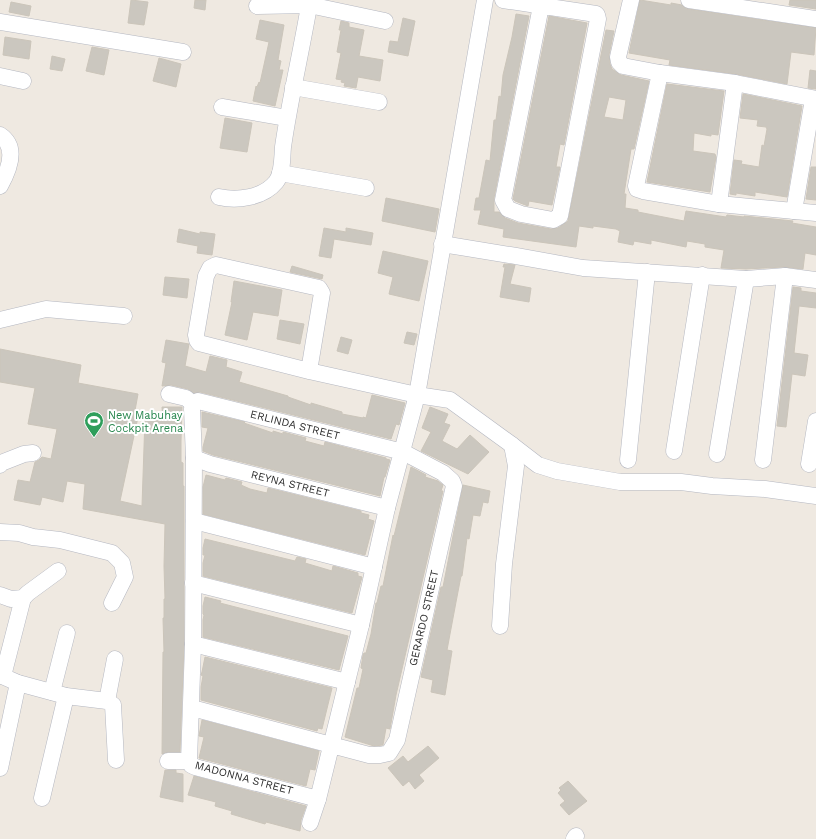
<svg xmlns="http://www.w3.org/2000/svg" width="816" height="839" font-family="'Work Sans',sans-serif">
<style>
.building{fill:#cbc7bf;stroke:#cbc5ba;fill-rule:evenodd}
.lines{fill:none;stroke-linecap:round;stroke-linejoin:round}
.minor-casing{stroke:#b4b7c1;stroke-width:17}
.minor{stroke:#fff;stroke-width:16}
.labels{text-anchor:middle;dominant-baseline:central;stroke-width:4;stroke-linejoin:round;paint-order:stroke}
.leisure-label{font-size:11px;fill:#27864d;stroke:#fff;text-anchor:start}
.street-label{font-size:11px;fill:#2e2e2e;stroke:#fff}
</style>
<rect width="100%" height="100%" fill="#efe9e1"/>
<g class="building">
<path d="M131,0L148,2L144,25L128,23Z"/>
<path d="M195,0H206L205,10L194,8Z"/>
<path d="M640,0L671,5V3L682,5L688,9L816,28L814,55L791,52L787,84L736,74L669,65L670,60L629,53Z"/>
<path d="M790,0H816V9L789,5Z"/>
<path d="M11,2L31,6L29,16L9,12Z"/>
<path d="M516,14L529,16L494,198V212H499L505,218L518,223L551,229L558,228L568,221L606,30L614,31L609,55L610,64L612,69L621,75L649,81L634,149H631L624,194H626L625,208L638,210V212L684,221L686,211L726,217L727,215L744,217V216L793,221L792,223L816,227V255L805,253L803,269L784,267L746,269L721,268L724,250L705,247V244L687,241L686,247L651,240V244L634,241L633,245L618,242L620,231L616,229L593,226V228L579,226L576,247L503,237L504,229L478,224L481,210H474L476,198H479L486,160L490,161L494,120H496L499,96L501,97L503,75L512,37ZM609,97L626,100L623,120L604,117Z"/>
<path d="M549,16L587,23L564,145L560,144L556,167H560L552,205L529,201L528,206L515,201L513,199Z"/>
<path d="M403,18L415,21L408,56L388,52L390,41L398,42Z"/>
<path d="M260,20L284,25L278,60L281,61L279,70H283L275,106L253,101L256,86L257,87L259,82L260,83L269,42L256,39Z"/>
<path d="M341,21L349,23V27L364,30L359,56L383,60L380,81L358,77L356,88L344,86L345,83L341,82L342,80L336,79L341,53L337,52L341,30H339Z"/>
<path d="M5,37L31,41L29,59L3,55Z"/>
<path d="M92,47L109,50L104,75L86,71Z"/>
<path d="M52,56L65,59L62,71L50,69Z"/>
<path d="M159,58L181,64L176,87L153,81Z"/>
<path d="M810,70L816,71V89L808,88Z"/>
<path d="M667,84L724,91L718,135L711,134V136L694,133L693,151L715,154L716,157L710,192L647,182Z"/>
<path d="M743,94L802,106L787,197L755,192V196L736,193V195L730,194L734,160L742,161L741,164L759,167L762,145L764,146L767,129L766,127L757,126L758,120L740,118Z"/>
<path d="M225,118L252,123L247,152L220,148Z"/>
<path d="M811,167H816V200L806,199Z"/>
<path d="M386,198L439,209L435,232L382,221Z"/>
<path d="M324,228L346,232V228L373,233L371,245L334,239L331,258L319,256Z"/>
<path d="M179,229L200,234V232L215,234L212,255L197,253L198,246L177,242Z"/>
<path d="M383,251L428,261L419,301L389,294L393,277L378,273Z"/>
<path d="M504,264L515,265L510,284L531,288L529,302L500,297L505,267H503Z"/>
<path d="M292,266L323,275L322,279L290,272Z"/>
<path d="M165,277L189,279L187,298L163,295Z"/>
<path d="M234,281L282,290L278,316L253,312L247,340L225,335L232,302H231Z"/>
<path d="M793,287L801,288V291L816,293V308L799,306L794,353L808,355L805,376L792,374L786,427L777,426Z"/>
<path d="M280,320L304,324L300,344L277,339Z"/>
<path d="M407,332L417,334L414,345L404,343Z"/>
<path d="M341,337L352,340L348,354L337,351Z"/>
<path d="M166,340L189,344L185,366L206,372L210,356L227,360L226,367L242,372L239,382L288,396V397L311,405V403L342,412V414L363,418V417L366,418L372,395L405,403L399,425L396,424L391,439L200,392L194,393L188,389L171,385L162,386L166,363L162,362Z"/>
<path d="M0,349L81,365L78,383L138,394L134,416L138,417L120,501L142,506L145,418L163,421L162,407H182L181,441V462L183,463V486H184V644L180,752H168L162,754L163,652H164L163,618H164V599H165L164,566L165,524L83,509L85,484L67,481L63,502L42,497L40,505L14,500L18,480L30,482L35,462L39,460L42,457L51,459L57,429L28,424L35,388L0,382Z"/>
<path d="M430,407L448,414L444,423L450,425L442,441L457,449L470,435L489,452L468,474L421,451L431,432L422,428Z"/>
<path d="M202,412L245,422L244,423L273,433V431L283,434V432L306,438L305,441L324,446L325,442L386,458V459L390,460L385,477H384L380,496L213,455L203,451V447L208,428L202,427Z"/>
<path d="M411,467L426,475L425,477L438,481L443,485L441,491H443L396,695L390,729L386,728L383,745L374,746L345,737L357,688H359L363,669L361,668L363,655L364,653H366L371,634L376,603H377L381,586H383L393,535L394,536Z"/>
<path d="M206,475L225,480L226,478L242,482L241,485L250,489L267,493L268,488L361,511V513L369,515L368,519L374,521L365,555L203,514V487Z"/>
<path d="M463,485L490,491L488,503L483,502L480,516L473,515L469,539L467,538L462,576H461L456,602L447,650L452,651L445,695L431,692L433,680L421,677L441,587H443Z"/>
<path d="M205,539L295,561L297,557L306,559L305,563L332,571L333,566L358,573V576L362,577L352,613L203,576V563L205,555H203V548Z"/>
<path d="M205,597L221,601L220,603L348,636L339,670L203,637V620L204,615L203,614V606Z"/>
<path d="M205,657L332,688L322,729L318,728L317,731L201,700V687L203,676L201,675L202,672Z"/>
<path d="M202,720L319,751L315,770L310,769L306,786L199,758L204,737L199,736Z"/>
<path d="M428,746L439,758L419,775L424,781L415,789L409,781L403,786L388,768L403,756L408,762Z"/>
<path d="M165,770H176V773L183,774V802L160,797Z"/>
<path d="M194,776L306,806L301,820L300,831L266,822L265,824L231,814L232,811L215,806L216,802L188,795Z"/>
<path d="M568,781L587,801L569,815L560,805L565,801L558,793L561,790L559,788Z"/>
</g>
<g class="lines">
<defs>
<g id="minor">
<path d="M503,0L596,14L597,15L598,19L560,216L553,220L521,214L508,209L503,200L541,6"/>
<path d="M631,0L618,57L619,62L623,66L660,73L735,83L816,99"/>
<path d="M689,0L816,19"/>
<path d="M257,6L309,5L385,21"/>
<path d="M0,22L183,52"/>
<path d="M660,73L636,186L637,189L643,191L719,204L816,213"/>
<path d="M0,76L23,81"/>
<path d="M293,87L379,102"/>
<path d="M222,107L287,118"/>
<path d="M0,135C18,147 9,170 0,186"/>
<path d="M280,173L366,188"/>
<path d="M219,197C237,201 263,198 276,182C283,173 282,158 283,147C290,98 302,49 310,0"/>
<path d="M719,204L735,83"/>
<path d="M794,211L813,99"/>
<path d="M442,244L516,256L583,268L746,279L785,276L816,280"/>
<path d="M0,320L46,309L124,316"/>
<path d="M309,371L322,293L319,288L216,265L210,268L206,276L196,335L197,340L199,343L309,371L417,395L450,400L512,445L538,465L557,471L620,482H681L712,486L765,489L816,496"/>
<path d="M169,394L186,398L193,404"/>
<path d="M674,451L702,275"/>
<path d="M717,454L746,279"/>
<path d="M194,458L210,464L387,508"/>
<path d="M628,460L647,272"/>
<path d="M763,460L785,276"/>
<path d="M809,464L816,421"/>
<path d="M0,465L1,463L24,454L33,453"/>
<path d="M194,521L374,567"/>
<path d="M0,532L19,533L33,537L60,540L112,553L122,563L125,577L112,603"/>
<path d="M193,583L361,625"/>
<path d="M0,595L11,599L23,598L28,593L58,571"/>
<path d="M500,626L504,564L516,466L512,445"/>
<path d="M193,644L347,682"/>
<path d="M0,675L18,683L66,696L107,701L113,705L116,760"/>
<path d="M3,676L23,598"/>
<path d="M52,692L67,633"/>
<path d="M107,701L115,659"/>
<path d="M192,708L369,755H380L389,753L397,740L454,486L452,481L443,473L403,452L198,401L193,404L192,409L194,458L193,644L189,761L191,765L195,767L318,799L361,625L387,508L417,395L485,0"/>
<path d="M168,761H189"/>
<path d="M0,768L18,683"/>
<path d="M42,798L66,696"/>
<path d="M310,823L318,799"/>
<path d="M574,839L576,836"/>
</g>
</defs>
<use href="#minor" class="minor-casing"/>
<use href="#minor" class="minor"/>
</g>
<defs>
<symbol id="stadium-pin" viewBox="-11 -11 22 30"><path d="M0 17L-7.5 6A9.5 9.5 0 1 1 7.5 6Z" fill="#2e9e5b" stroke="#fff"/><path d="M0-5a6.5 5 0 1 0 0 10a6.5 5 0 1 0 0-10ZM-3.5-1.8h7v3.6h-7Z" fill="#fff"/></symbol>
</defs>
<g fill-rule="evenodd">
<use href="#stadium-pin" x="83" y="410" width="22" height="30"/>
</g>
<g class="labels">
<g class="leisure-label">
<text x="108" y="415">New Mabuhay<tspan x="108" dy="13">Cockpit Arena</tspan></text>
</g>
<g class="street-label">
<text transform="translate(295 425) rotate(14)">ERLINDA STREET</text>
<text transform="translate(290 484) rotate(14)">REYNA STREET</text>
<text transform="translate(424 618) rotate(-77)">GERARDO STREET</text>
<text transform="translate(244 778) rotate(15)">MADONNA STREET</text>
</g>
</g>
</svg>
